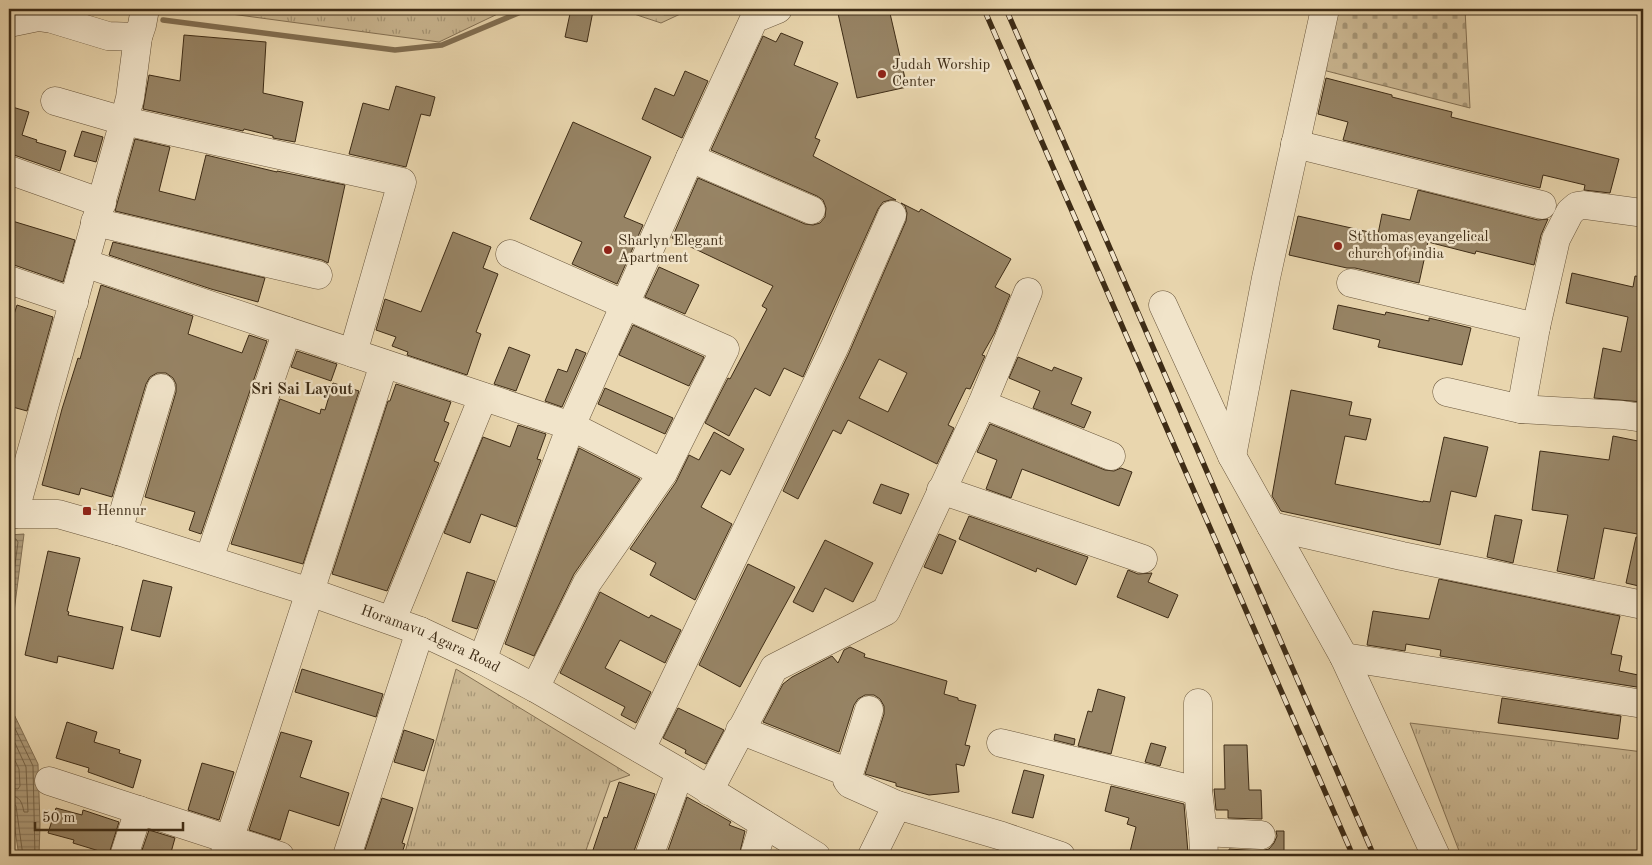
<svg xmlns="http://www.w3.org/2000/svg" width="1652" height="865" font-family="'Old Standard TT',serif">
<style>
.grass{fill:url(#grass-tufts);stroke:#857255}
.wetland{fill:url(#wetland-marsh);stroke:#857255}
.cemetery{fill:url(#cemetery-stones);stroke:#857255}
.water{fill:url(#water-rules);stroke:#826f52}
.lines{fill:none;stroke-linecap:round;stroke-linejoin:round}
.shore{stroke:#766448;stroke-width:1}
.stream{stroke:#826f52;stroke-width:5.5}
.building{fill:#978465;stroke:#3e2c16;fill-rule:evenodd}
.minor-casing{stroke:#69563c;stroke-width:29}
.minor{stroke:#f1e4ca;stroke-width:28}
.rail-casing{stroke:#3e2c16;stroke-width:5.5}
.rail{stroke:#f1e4ca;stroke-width:4;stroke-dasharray:11;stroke-linecap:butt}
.poi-dot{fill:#8f2418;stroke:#f1e4ca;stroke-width:2}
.labels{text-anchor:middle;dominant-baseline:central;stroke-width:4.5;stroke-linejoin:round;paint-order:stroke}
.poi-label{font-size:15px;fill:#3e2c16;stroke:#f1e4ca;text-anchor:start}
.street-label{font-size:15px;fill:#3e2c16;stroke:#f1e4ca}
.neighbourhood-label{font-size:16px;font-weight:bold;fill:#3e2c16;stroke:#f1e4ca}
</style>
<defs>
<pattern id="grass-tufts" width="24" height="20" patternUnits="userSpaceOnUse" patternTransform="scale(1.25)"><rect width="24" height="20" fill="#ccb994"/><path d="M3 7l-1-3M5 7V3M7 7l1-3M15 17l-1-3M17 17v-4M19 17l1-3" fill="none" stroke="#a79778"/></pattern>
<pattern id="wetland-marsh" width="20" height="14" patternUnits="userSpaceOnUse" patternTransform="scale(1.25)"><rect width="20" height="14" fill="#ccb994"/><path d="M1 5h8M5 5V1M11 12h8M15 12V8" fill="none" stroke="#a79778"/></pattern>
<pattern id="cemetery-stones" width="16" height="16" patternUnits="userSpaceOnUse" patternTransform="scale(1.25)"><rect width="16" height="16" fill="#ccb994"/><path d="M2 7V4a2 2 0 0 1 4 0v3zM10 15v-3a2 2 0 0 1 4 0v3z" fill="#a79778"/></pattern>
<pattern id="water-rules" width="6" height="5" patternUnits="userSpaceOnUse" patternTransform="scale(1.25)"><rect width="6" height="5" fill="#af9c7a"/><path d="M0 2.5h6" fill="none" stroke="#907f63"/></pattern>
</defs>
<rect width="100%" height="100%" fill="#e9d6ae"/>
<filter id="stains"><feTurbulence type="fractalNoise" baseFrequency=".004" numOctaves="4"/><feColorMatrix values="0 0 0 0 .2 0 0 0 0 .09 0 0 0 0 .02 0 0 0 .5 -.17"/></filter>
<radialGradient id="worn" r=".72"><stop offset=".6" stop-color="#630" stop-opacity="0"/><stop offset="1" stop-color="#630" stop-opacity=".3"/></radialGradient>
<g class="grass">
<path d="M194,9H508L439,42Z"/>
<path d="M456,669L630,775L610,782L584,856H404Z"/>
<path d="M1410,723L1643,752V856H1461Z"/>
</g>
<path class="wetland" d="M619,9H691L661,23Z"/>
<path class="cemetery" d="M1333,9H1465L1470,108L1319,69Z"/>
<g class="water">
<path d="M24,534L9,651V535Z"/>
<path d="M9,704L38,764L40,824L39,856H19L9,792Z"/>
</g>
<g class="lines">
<g class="shore">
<path d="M9,539H16L18,542L9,610"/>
<path d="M9,716L33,766L35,856"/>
<path d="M9,730L26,767L28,812H24C22,802 20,796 9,795"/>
<path d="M9,748L19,769L20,786L18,789L9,788"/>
<path d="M9,801L13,802L16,806L23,856"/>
</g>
<path class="stream" d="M163,20L395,50L442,45L528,9"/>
</g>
<g class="building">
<path d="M571,9H581L593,11L587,42L565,37Z"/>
<path d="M837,9H889L907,87L857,98Z"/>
<path d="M781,33L803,42L794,65L838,83L815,138L820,140L813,156L896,200H890L883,202L878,209L803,377L784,368L770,396L755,388L729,436L705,423L728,378L730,379L767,309L762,306L773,286L672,238L698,178L805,224L813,225L820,223L825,217L826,208L823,200L817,196L711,150L763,36L776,42Z"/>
<path d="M184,35L266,42L263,93L303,102L295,142L273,138V136L244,129L243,131L143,109L149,75L180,81Z"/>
<path d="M685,71L708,81L682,138L642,119L655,88L674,96Z"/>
<path d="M1326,78L1392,95V97L1452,112L1451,117L1619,159L1610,193L1584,190L1585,185L1543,175L1540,188L1343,140L1348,122L1318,114Z"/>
<path d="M396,86L435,97L430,116L421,114L406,167L349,154L363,103L389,110Z"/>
<path d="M9,106L29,112L22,135L37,140L36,142L66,151L60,171L14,155H9Z"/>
<path d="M573,122L651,157L624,217L643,225L617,284L572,264L582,242L530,219Z"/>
<path d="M82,131L103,137L96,162L74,156Z"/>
<path d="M135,139L170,147L159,191L195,200L206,155L277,172V171L345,185L328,263L322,260L115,211Z"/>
<path d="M1418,190L1538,220L1548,219L1541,235L1534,265L1476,251L1475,254L1428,242L1419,283L1355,268H1347L1289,255L1298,216L1378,234L1382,214L1410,220Z"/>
<path d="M901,203L919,212L921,209L1011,259L995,287L1010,295L994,334L982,355L985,356L970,389L966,388L948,425L954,428L937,464L848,420L841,434L833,430L798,499L783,491L849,353L906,221L907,213L905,206ZM879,359L907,373L888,412L859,398Z"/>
<path d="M9,220L75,240L63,282L14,265H9Z"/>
<path d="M453,232L491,247L483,268L498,274L476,332L481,334L467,375L407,355L408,352L392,346L396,337L376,330L385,299L421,312Z"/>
<path d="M113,242L265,278L258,302L211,289L109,255Z"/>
<path d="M659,267L699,285L685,314L645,297Z"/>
<path d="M1572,273L1633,287L1635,276L1643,277V402L1594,398L1603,348L1621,352L1628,317L1566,303Z"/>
<path d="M101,285L193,316L188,334L242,353L249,335L267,341L201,534L189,530L195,512L145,497L176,392V384L173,378L166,373H157L150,377L146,384L112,497L81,488L79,495L42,485L62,409L78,358L80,359Z"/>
<path d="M17,305L53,317L27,411L9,406V330Z"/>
<path d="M1338,305L1385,315L1386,312L1429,321V318L1471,328L1462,365L1378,347L1380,340L1333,329Z"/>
<path d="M633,325L704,357L689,386L619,355Z"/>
<path d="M509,347L530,355L516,391L494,384Z"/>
<path d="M576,349L586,353L562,407L545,401L558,369L567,372Z"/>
<path d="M297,351L337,364L331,381L291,367Z"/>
<path d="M1018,357L1052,371L1054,367L1082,378L1071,404L1091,412L1084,428L1033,408L1040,391L1009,378Z"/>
<path d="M333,383L359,391L303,564L231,544L280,399L320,414L321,409L325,410Z"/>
<path d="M396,384L451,402L444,421L449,423L434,461L439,463L387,591L332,574L388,401H390Z"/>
<path d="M605,388L673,418L665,434L598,404Z"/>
<path d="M1291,390L1352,402L1349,415L1371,419L1366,440L1345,436L1335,484L1423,502V501L1430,502L1444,437L1488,447L1476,497L1451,491L1440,545L1281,511L1272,496Z"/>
<path d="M990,424L1105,470L1114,471L1121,468L1132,472L1119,506L1022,469L1011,498L986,489L997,460L977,452Z"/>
<path d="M518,425L546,434L537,459L541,460L516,527L481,514L470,543L444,533L483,437L510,447Z"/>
<path d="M714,432L744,449L730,475L721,470L701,507L732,524L695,600L650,575L656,563L630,549L676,482L689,455L699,460Z"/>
<path d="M1613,436L1643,442V535L1604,528L1594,579L1557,571L1568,515L1532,510L1540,451L1609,460Z"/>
<path d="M579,448L640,479L574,574L534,656L505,644Z"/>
<path d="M881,484L909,494L901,514L873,503Z"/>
<path d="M1495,515L1522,520L1513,563L1487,557Z"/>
<path d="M969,516L1088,557L1076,585L1037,568L1036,572L959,539Z"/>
<path d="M939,534L956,541L942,574L924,567Z"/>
<path d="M1636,537H1643V587L1626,583Z"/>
<path d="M825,540L873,563L853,602L825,588L813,612L793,602Z"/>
<path d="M48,551L80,558L67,611L69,612L68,615L123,627L113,669L58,656L57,663L25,655Z"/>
<path d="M748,564L795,587L740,687L699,665Z"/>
<path d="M1128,570L1138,574L1152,573L1148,582L1178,595L1168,618L1117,597Z"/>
<path d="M467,572L495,581L477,629L452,621Z"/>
<path d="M1439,579L1620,616L1611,654L1622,656L1619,671L1643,676V688L1440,656L1441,650L1406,644L1405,651L1367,645L1373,611L1429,619Z"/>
<path d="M143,580L172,587L160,637L131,630Z"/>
<path d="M600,592L649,618L651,615L681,630L665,663L620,640L605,668L651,692L636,723L621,715L625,707L560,673Z"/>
<path d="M850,647L865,654L864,657L947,681L944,694L958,698V700L976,705L965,745L970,746L964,766L956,764L959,792L929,795L896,786V783L865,774L884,714V706L880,699L874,695H865L858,699L854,705L839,752L763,722L783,684L792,677L832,656L838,663L844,650Z"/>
<path d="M302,669L383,694L376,717L295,692Z"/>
<path d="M1098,689L1125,697L1111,754L1078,746L1088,711L1092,712Z"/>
<path d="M1502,698L1621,716L1618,739L1498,723Z"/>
<path d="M678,708L724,730L706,764L685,753L686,750L663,738Z"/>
<path d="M67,722L97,732L94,742L120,750L119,753L141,760L133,788L88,772L89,768L56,758Z"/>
<path d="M404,730L434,740L424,771L394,762Z"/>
<path d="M281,732L312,741L300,777L349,793L339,826L289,810L280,840L249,830Z"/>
<path d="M1055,734L1075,739L1074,745L1054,740Z"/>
<path d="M1151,743L1166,747L1160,766L1145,762Z"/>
<path d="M1224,745H1247L1249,790H1261L1262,819L1228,818V810H1216L1214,789H1225Z"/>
<path d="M202,763L234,772L219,820L188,810Z"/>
<path d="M1024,770L1044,775L1033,818L1012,813Z"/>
<path d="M619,782L655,794L634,851V856H591L604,817L607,818Z"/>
<path d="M1111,786L1184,804L1188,853L1172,852L1171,856H1129L1136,827L1127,824L1129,818L1105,811Z"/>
<path d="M687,797L731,822L729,825L745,831L739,856H666Z"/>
<path d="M382,798L413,808L402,843L405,844L401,856H363Z"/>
<path d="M56,808L82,815L83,810L119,822L109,854L73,843L74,840L48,833Z"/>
<path d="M149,830L175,838L170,856H140Z"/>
<path d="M1276,831H1284V856H1229V849L1260,851L1269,849L1274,843L1277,836Z"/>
</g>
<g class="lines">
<defs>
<g id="minor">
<path d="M9,23L38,17L52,19L108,36L138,37"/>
<path d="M55,101L124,121L402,182L353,353"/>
<path d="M1295,144L1542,205"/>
<path d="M690,158L811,210"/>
<path d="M9,170L102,203"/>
<path d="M95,222L318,275"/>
<path d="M510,254L725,349L663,473L587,583L535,688"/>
<path d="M84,263L571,426L663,473"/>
<path d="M9,280L74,302"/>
<path d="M1351,283L1536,327"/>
<path d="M1163,305L1232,456L1344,657L1436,856"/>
<path d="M1447,392L1521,409L1623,415L1643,418"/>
<path d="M982,404L1111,456"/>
<path d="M1521,409L1536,327L1556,239L1570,212L1577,206L1584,205L1643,213"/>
<path d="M1232,456L1266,278L1325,9"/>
<path d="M941,490L1143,559"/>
<path id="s1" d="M9,514H58L118,531L310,592L420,631L482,660L535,688L680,772L816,856"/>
<path d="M14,514L124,121L130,98L138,37L142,25L145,9"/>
<path d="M1271,526L1402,556L1643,605"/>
<path d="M118,531L161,388"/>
<path d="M209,559L287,331"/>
<path d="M392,620L483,397"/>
<path d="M1344,657L1643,704"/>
<path d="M482,660L571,426L690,158L754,19L778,9"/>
<path d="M1198,703V791L1203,832L1204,856"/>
<path d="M869,710L847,780L850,784L897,805L1002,836L1061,856"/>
<path d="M740,730L849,773"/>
<path d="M1001,743L1198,791"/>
<path d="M641,749L835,346L892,215"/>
<path d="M49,781L280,856"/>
<path d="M709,791L774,668L886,611L982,404L1028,292"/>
<path d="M1203,832L1261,835"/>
<path d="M124,856L139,810"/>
<path d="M224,856L384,364"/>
<path d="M347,856L420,631"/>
<path d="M649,856L680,772"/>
<path d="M754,856L764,824"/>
<path d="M872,856L897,805"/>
</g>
</defs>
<use href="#minor" class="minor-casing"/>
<use href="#minor" class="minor"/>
<defs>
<g id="rail">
<path d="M984,9L1353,856"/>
<path d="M1006,9L1374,856"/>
</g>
</defs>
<use href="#rail" class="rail-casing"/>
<use href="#rail" class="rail"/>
</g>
<g class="poi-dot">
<circle cx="882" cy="74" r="5"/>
<circle cx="1338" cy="246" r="5"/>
<circle cx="608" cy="250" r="5"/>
<rect x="82" y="506" width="10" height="10" rx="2.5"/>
</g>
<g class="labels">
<g class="poi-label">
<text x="892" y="65">Judah Worship<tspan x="892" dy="17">Center</tspan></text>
<text x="1348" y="237">St thomas evangelical<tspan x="1348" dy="17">church of india</tspan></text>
<text x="618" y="241">Sharlyn Elegant<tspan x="618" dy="17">Apartment</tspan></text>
<text x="97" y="511">Hennur</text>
</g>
<g class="street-label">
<text stroke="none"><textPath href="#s1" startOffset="442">Horamavu Agara Road</textPath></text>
</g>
<g class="neighbourhood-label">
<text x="302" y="390">Sri Sai Layout</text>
</g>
</g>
<rect width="1652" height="865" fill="none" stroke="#e9d6ae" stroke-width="30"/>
<rect x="10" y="10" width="1632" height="845" fill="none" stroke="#3e2c16" stroke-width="2.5"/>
<rect x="15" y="15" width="1622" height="835" fill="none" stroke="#3e2c16"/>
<path d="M35 822v8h148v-8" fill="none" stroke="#3e2c16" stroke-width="2.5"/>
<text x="42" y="822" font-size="15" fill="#3e2c16" stroke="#f1e4ca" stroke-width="4" paint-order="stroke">50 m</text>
<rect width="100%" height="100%" filter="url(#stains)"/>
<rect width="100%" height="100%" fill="url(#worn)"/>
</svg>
